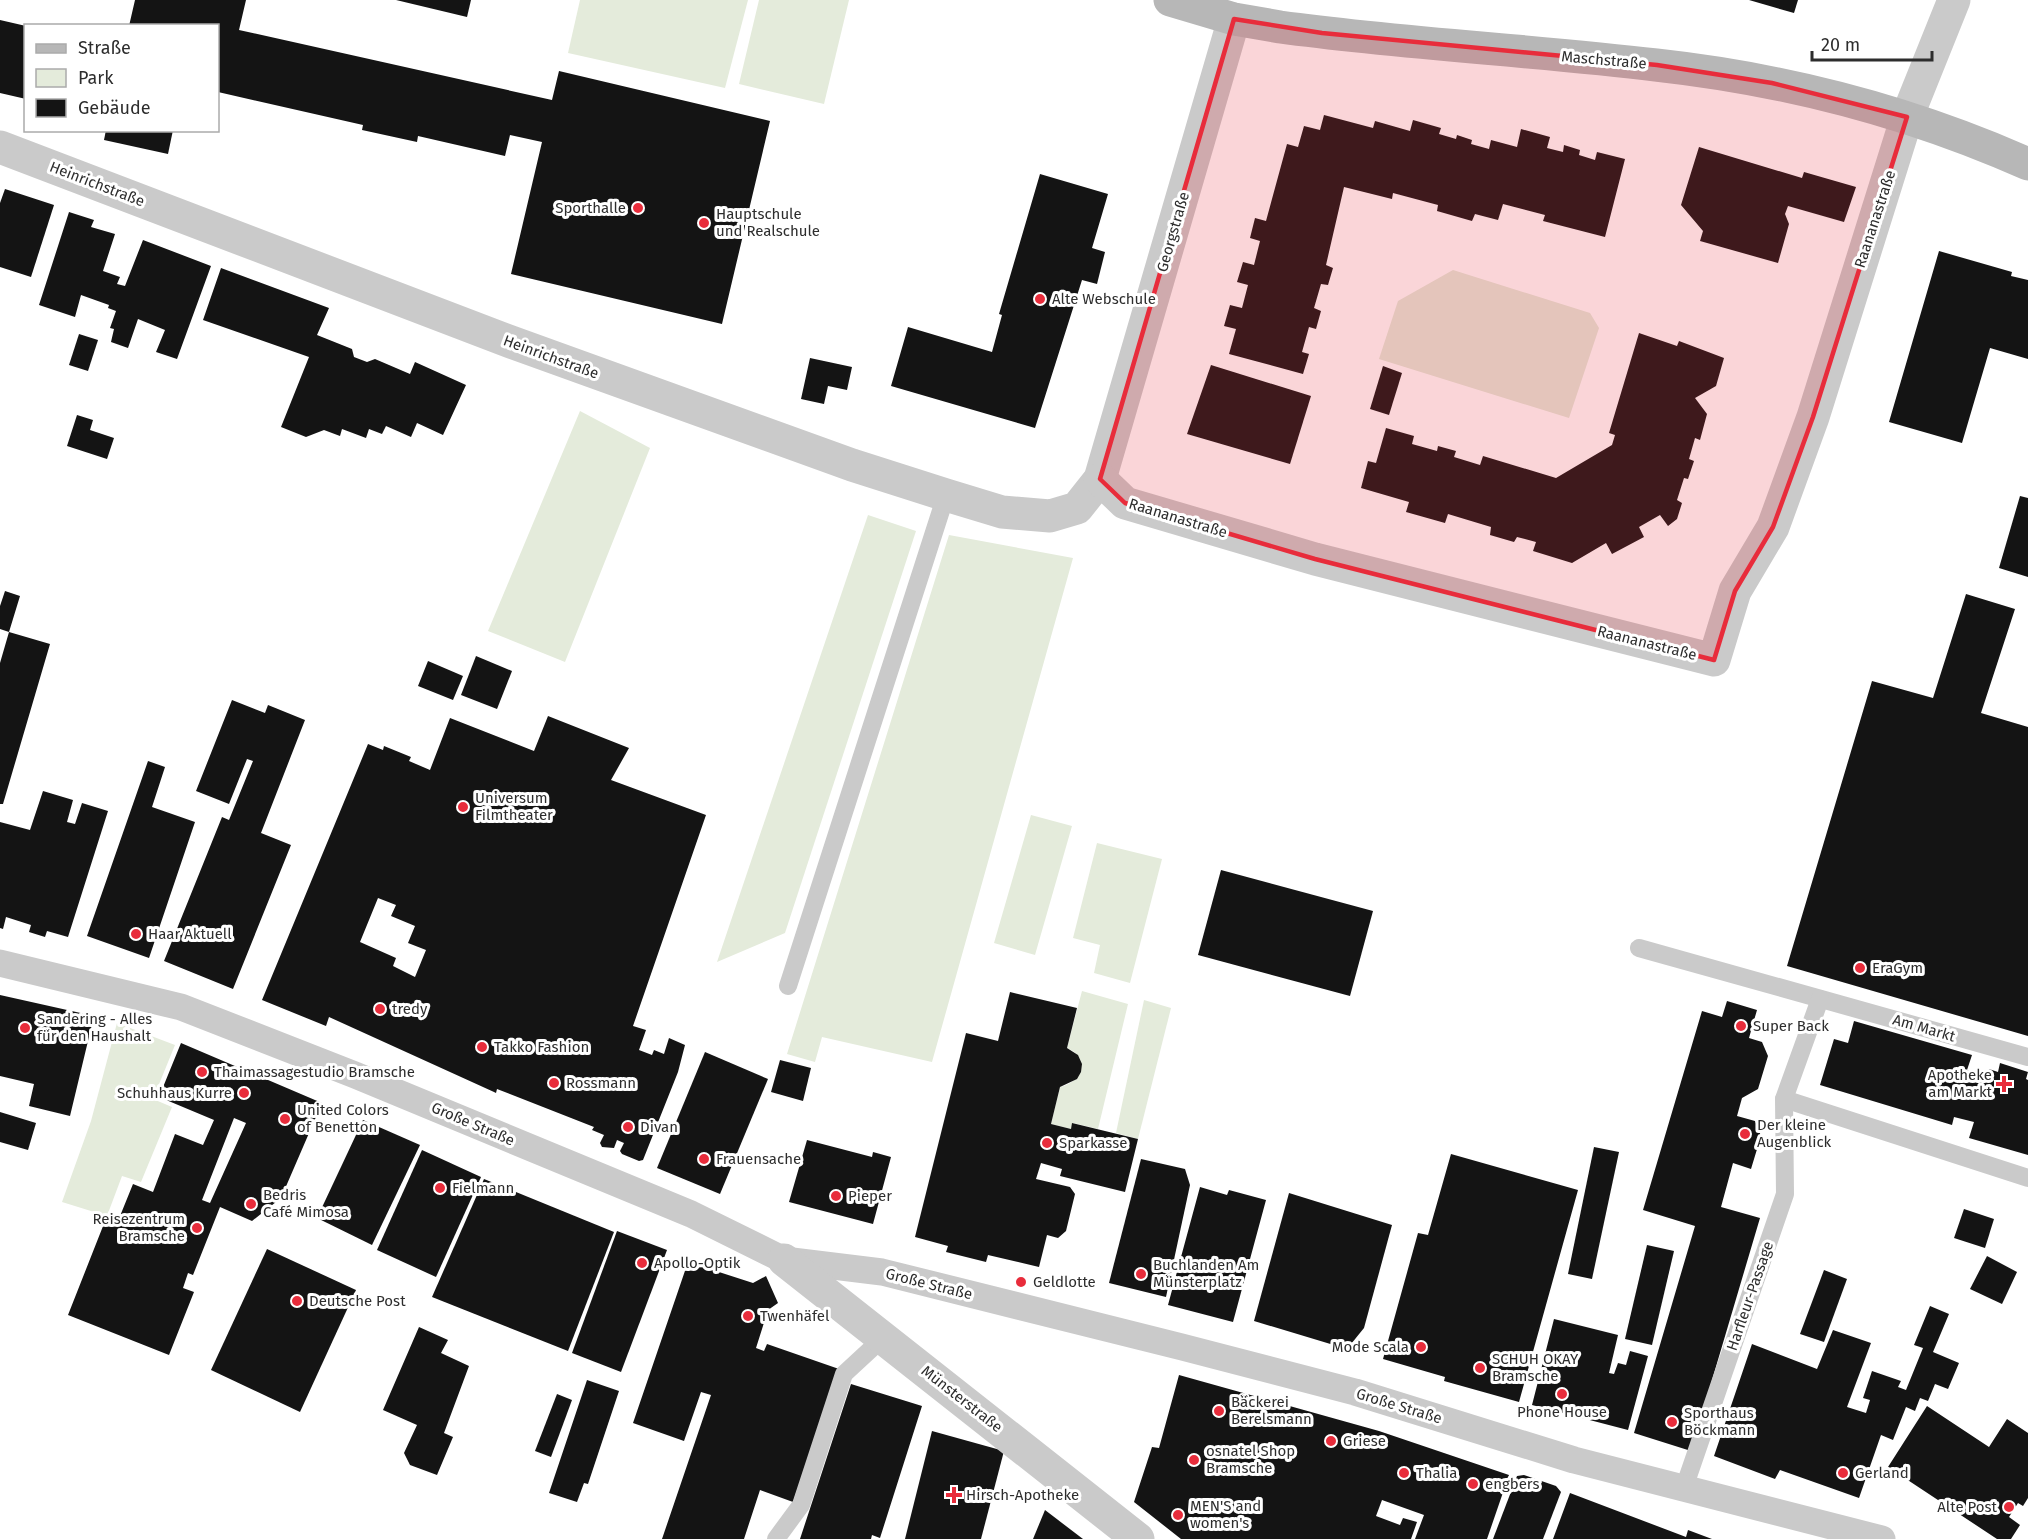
<svg xmlns="http://www.w3.org/2000/svg" width="2028" height="1539" font-family="'Fira Sans',sans-serif">
<style>
.green{fill:#e4ebdb}
.building{fill:#141414;fill-rule:evenodd}
.lines{fill:none;stroke-linecap:round;stroke-linejoin:round}
.service{stroke:#cacaca;stroke-width:18}
.pedestrian{stroke:#cacaca;stroke-width:27}
.minor{stroke:#cacaca;stroke-width:33}
.secondary{stroke:#b7b7b7;stroke-width:33}
.marked{fill:#e82c3b;fill-opacity:0.2;stroke:#e82c3b;stroke-width:4.5;stroke-linejoin:round}
.poi-dot{fill:#e82c3b;stroke:#fff;stroke-width:2}
.labels{text-anchor:middle;dominant-baseline:central;stroke-width:6;stroke-linejoin:round;paint-order:stroke}
.street-label{font-size:15px;fill:#2d2d2d;stroke:#fff}
.poi-label{font-size:15px;fill:#2d2d2d;stroke:#fff;text-anchor:start}
</style>
<rect width="100%" height="100%" fill="#fff"/>
<g class="green">
<path d="M580,0H748L725,88L568,53Z"/>
<path d="M759,0H849L824,104L739,84Z"/>
<path d="M1453,270L1590,313L1599,328L1569,418L1379,359L1398,301Z"/>
<path d="M580,411L650,448L565,662L488,631Z"/>
<path d="M868,515L916,531L785,933L717,962Z"/>
<path d="M949,535L1073,558L932,1062L822,1037L815,1062L787,1054Z"/>
<path d="M1031,815L1072,826L1035,955L994,943Z"/>
<path d="M1097,843L1162,859L1130,983L1094,973L1100,945L1073,938Z"/>
<path d="M1082,991L1128,1004L1098,1129L1073,1123L1071,1129L1051,1124L1060,1087C1082,1082 1091,1058 1067,1048Z"/>
<path d="M1144,1000L1171,1008L1138,1139L1116,1133Z"/>
<path d="M117,1023L175,1045L153,1099L172,1107L141,1182L122,1176L107,1216L62,1202L91,1121Z"/>
</g>
<g class="building">
<path d="M135,0H246L239,30L552,100L559,71L770,121L722,324L511,274L542,142L510,135L505,156L418,136L417,142L362,130L363,125L218,92V26H129Z"/>
<path d="M396,0H471L467,17Z"/>
<path d="M1749,0H1798L1794,13Z"/>
<path d="M0,20L26,26V99L0,93Z"/>
<path d="M1324,115L1373,128L1375,121L1410,131L1413,120L1441,128L1439,134L1456,139L1457,135L1472,140L1471,144L1489,149L1491,140L1517,147L1521,129L1550,137L1547,148L1563,152L1564,145L1580,150L1579,155L1595,160L1597,152L1625,159L1605,237L1543,221L1545,215L1503,204L1498,220L1475,214L1472,221L1437,211L1438,205L1393,193L1392,199L1344,187L1326,265L1333,268L1328,285L1321,284L1314,308L1321,311L1316,329L1309,327L1302,352L1309,354L1303,374L1229,354L1236,329L1224,326L1230,305L1242,308L1248,285L1237,282L1243,262L1254,265L1260,241L1250,238L1255,218L1266,221L1287,144L1298,147L1304,126L1320,130Z"/>
<path d="M106,130H173L168,154L104,140Z"/>
<path d="M1699,147L1802,178L1804,172L1856,187L1844,222L1788,206L1785,214L1789,224L1778,263L1700,241L1703,231L1681,205Z"/>
<path d="M1040,174L1108,194L1092,248L1105,252L1097,284L1082,280L1035,428L891,386L908,327L992,352L1002,315L999,314Z"/>
<path d="M5,189L54,205L31,277L0,267V203Z"/>
<path d="M69,212L94,220L91,227L115,234L103,271L120,277L117,284L125,286L143,240L211,266L177,359L156,352L165,330L138,319L128,348L111,342L114,329L110,328L116,311L108,308L109,305L81,295L75,317L39,305Z"/>
<path d="M1939,251L2012,272L2011,276L2028,280V359L1990,348L1962,443L1889,422Z"/>
<path d="M221,268L329,308L317,335L352,349L354,357L367,362L375,359L410,374L415,362L466,385L443,435L417,423L411,437L386,426L382,434L369,429L366,438L342,429L340,436L324,430L306,437L281,427L309,357L203,320Z"/>
<path d="M1639,333L1677,346L1679,341L1724,358L1716,386L1695,398L1707,414L1700,440L1695,438L1689,459L1694,461L1688,479L1684,478L1677,500L1682,503L1677,519L1668,526L1660,515L1639,527L1644,537L1612,554L1606,543L1572,563L1533,551L1536,542L1517,537L1514,542L1490,535L1491,527L1448,514L1445,523L1406,512L1409,502L1361,488L1368,461L1376,463L1386,428L1414,436L1412,444L1437,451L1438,446L1456,451L1454,457L1480,465L1483,456L1556,478L1612,445L1615,435L1609,433Z"/>
<path d="M79,334L98,340L88,371L69,365Z"/>
<path d="M810,358L852,367L847,390L828,386L824,404L801,399Z"/>
<path d="M1211,365L1311,396L1290,464L1187,434Z"/>
<path d="M1383,366L1402,373L1389,415L1370,409Z"/>
<path d="M77,415L93,420L90,430L114,438L107,459L67,446Z"/>
<path d="M2020,496L2028,498V577L1999,568Z"/>
<path d="M5,591L20,596L9,632L50,644L3,804H0V663L9,632L0,629V606Z"/>
<path d="M1966,594L2015,609L1981,713L2028,727V1036L1787,966L1872,681L1933,698Z"/>
<path d="M476,656L512,671L497,709L461,695Z"/>
<path d="M428,661L463,676L453,700L418,686Z"/>
<path d="M232,700L265,713L268,705L305,720L261,833L291,845L233,989L164,961L222,817L229,820L253,761L247,759L229,804L196,791Z"/>
<path d="M548,716L629,748L611,780L706,815L633,1026L646,1030L639,1050L652,1055L654,1050L664,1054L669,1038L685,1045L678,1072L643,1160L639,1161L622,1154L620,1151L624,1143L617,1140L614,1148L602,1147L600,1143L604,1135L592,1130L594,1127L497,1089L496,1093L494,1092L329,1017L326,1026L262,1000L368,744L383,750L384,746L411,757L409,761L430,770L450,718L534,751ZM378,898L396,905L391,916L415,926L408,943L426,950L415,977L393,966L396,958L360,942Z"/>
<path d="M148,761L165,767L152,807L195,822L149,958L87,936Z"/>
<path d="M43,791L73,800L67,822L75,824L82,803L108,811L68,937L47,931L45,937L29,932L31,925L6,917L3,929L0,928V822L30,830Z"/>
<path d="M1221,870L1373,911L1350,996L1198,955Z"/>
<path d="M1010,992L1077,1008L1067,1048L1078,1055L1082,1064L1081,1072L1077,1079L1060,1087L1051,1124L1071,1129L1072,1123L1138,1139L1125,1192L1060,1176L1062,1169L1041,1163L1036,1179L1070,1187L1075,1194L1066,1231L1058,1238L1047,1235L1039,1267L988,1255L986,1262L946,1252L948,1246L915,1237L966,1033L998,1041Z"/>
<path d="M0,995L94,1016L70,1116L29,1106L34,1084L0,1076Z"/>
<path d="M1727,1001L1757,1010L1749,1038L1762,1042L1768,1056L1758,1089L1742,1098L1737,1116L1755,1121L1761,1136L1751,1169L1733,1163L1721,1207L1760,1218L1691,1451L1634,1433L1695,1226L1643,1210L1702,1011L1722,1017Z"/>
<path d="M1854,1021L1972,1055L1967,1070L1987,1077L1989,1069L1998,1072L2000,1063L2028,1072L2026,1079L2028,1080V1155L1969,1138L1974,1122L1954,1117L1952,1125L1820,1085L1834,1039L1848,1043Z"/>
<path d="M181,1043L322,1103L281,1198L252,1221L220,1207L193,1275L188,1273L183,1288L194,1292L169,1355L68,1315L107,1216L118,1221L133,1184L153,1192L175,1134L203,1145L214,1120L159,1097ZM234,1118L246,1123L210,1203L202,1200Z"/>
<path d="M705,1052L768,1079L720,1194L657,1168Z"/>
<path d="M780,1060L811,1068L803,1101L771,1092Z"/>
<path d="M0,1112L36,1123L28,1150L0,1142Z"/>
<path d="M363,1120L420,1145L372,1245L317,1218Z"/>
<path d="M807,1140L872,1157L873,1152L891,1157L873,1224L789,1202Z"/>
<path d="M1594,1147L1619,1152L1592,1279L1568,1274Z"/>
<path d="M422,1150L481,1177L436,1277L377,1250Z"/>
<path d="M1451,1154L1578,1190L1519,1402L1444,1381L1445,1377L1383,1359L1418,1233L1428,1235Z"/>
<path d="M1141,1159L1185,1169L1190,1185L1166,1297L1109,1283Z"/>
<path d="M484,1179L614,1232L568,1351L432,1297Z"/>
<path d="M1200,1187L1227,1195L1229,1190L1266,1200L1233,1322L1168,1305Z"/>
<path d="M1289,1193L1392,1225L1364,1328L1347,1349L1254,1321Z"/>
<path d="M1964,1209L1994,1219L1985,1248L1954,1238Z"/>
<path d="M617,1231L667,1250L621,1372L572,1353Z"/>
<path d="M1647,1245L1674,1251L1652,1345L1625,1339Z"/>
<path d="M267,1249L356,1290L300,1412L211,1370Z"/>
<path d="M1987,1256L2017,1272L2002,1304L1970,1289Z"/>
<path d="M688,1262L753,1283L766,1276L778,1303L768,1310L756,1348L764,1351L767,1344L839,1369L793,1502L760,1490L744,1539H662L711,1395L701,1392L684,1441L633,1423Z"/>
<path d="M1824,1270L1847,1279L1824,1342L1800,1334Z"/>
<path d="M1930,1306L1949,1314L1933,1352L1959,1363L1948,1389L1935,1384L1928,1401L1920,1398L1915,1411L1906,1407L1893,1440L1881,1435L1859,1498L1780,1470L1775,1479L1714,1456L1752,1344L1817,1369L1833,1330L1871,1343L1847,1407L1866,1413L1870,1400L1863,1398L1872,1371L1901,1381L1898,1387L1906,1390L1923,1348L1914,1345Z"/>
<path d="M1554,1319L1618,1335L1609,1373L1614,1374L1618,1363L1626,1365L1630,1351L1648,1356L1628,1430L1532,1405Z"/>
<path d="M419,1327L448,1340L441,1353L469,1366L444,1433L453,1437L437,1475L410,1465L404,1453L417,1425L383,1410Z"/>
<path d="M1179,1375L1379,1431L1509,1475L1487,1539H1415L1424,1515L1382,1500L1376,1516L1400,1525L1403,1518L1417,1522L1411,1539H1181L1134,1502L1152,1447L1159,1448Z"/>
<path d="M587,1380L619,1391L588,1484L584,1483L577,1502L549,1493Z"/>
<path d="M851,1384L922,1406L880,1538L872,1535L871,1539H800Z"/>
<path d="M557,1394L572,1400L551,1457L535,1451Z"/>
<path d="M1927,1406L1989,1447L2007,1419L2028,1433V1498L2023,1506L2018,1503L2009,1517L2020,1525L2011,1539H1997L1888,1467Z"/>
<path d="M932,1431L1004,1451L981,1539H905Z"/>
<path d="M1524,1475L1556,1486L1561,1492L1543,1539H1493L1517,1476Z"/>
<path d="M1570,1493L1686,1537L1688,1530L1712,1539H1553Z"/>
<path d="M1045,1510L1083,1539H1033Z"/>
</g>
<g class="lines">
<g class="service">
<path d="M1639,948L2028,1057"/>
<path d="M788,986L946,495"/>
<path d="M1784,1099L2028,1178"/>
<path d="M1684,1488L1785,1194L1784,1099L1820,999"/>
<path d="M776,1539L801,1505L844,1374L884,1337"/>
</g>
<path class="pedestrian" d="M0,963L181,1007L355,1075L691,1214L784,1260L882,1272L1182,1347L1355,1392L1574,1460L1882,1539"/>
<g class="minor">
<path d="M0,147L511,342L852,465L946,495L1002,512L1050,516L1077,508L1100,479L1234,19"/>
<path d="M1100,479L1125,503L1315,559L1714,660L1735,591L1773,527L1813,417L1907,117L1954,0"/>
<path d="M784,1260L1138,1539"/>
</g>
<path class="secondary" d="M1170,0L1234,19L1280,27C1405,44 1531,50 1656,65C1783,79 1911,112 2028,164"/>
</g>
<path class="marked" d="M1234,19L1322,33L1657,65L1772,83L1907,117L1813,417L1773,527L1735,591L1714,660L1315,559L1125,503L1100,479Z"/>
<g class="poi-dot">
<circle cx="638" cy="208" r="6"/>
<circle cx="704" cy="223" r="6"/>
<circle cx="1040" cy="299" r="6"/>
<circle cx="463" cy="807" r="6"/>
<circle cx="136" cy="934" r="6"/>
<circle cx="1860" cy="968" r="6"/>
<circle cx="380" cy="1009" r="6"/>
<circle cx="1741" cy="1026" r="6"/>
<circle cx="25" cy="1028" r="6"/>
<circle cx="482" cy="1047" r="6"/>
<circle cx="202" cy="1072" r="6"/>
<circle cx="554" cy="1083" r="6"/>
<path d="M2001 1075h6v6h6v6h-6v6h-6v-6h-6v-6h6z"/>
<circle cx="244" cy="1093" r="6"/>
<circle cx="285" cy="1119" r="6"/>
<circle cx="628" cy="1127" r="6"/>
<circle cx="1745" cy="1134" r="6"/>
<circle cx="1047" cy="1143" r="6"/>
<circle cx="704" cy="1159" r="6"/>
<circle cx="440" cy="1188" r="6"/>
<circle cx="836" cy="1196" r="6"/>
<circle cx="251" cy="1204" r="6"/>
<circle cx="197" cy="1228" r="6"/>
<circle cx="642" cy="1263" r="6"/>
<circle cx="1141" cy="1274" r="6"/>
<circle cx="1021" cy="1282" r="6"/>
<circle cx="297" cy="1301" r="6"/>
<circle cx="748" cy="1316" r="6"/>
<circle cx="1421" cy="1347" r="6"/>
<circle cx="1480" cy="1368" r="6"/>
<circle cx="1562" cy="1394" r="6"/>
<circle cx="1219" cy="1411" r="6"/>
<circle cx="1672" cy="1422" r="6"/>
<circle cx="1331" cy="1441" r="6"/>
<circle cx="1194" cy="1460" r="6"/>
<circle cx="1404" cy="1473" r="6"/>
<circle cx="1843" cy="1473" r="6"/>
<circle cx="1473" cy="1484" r="6"/>
<path d="M951 1486h6v6h6v6h-6v6h-6v-6h-6v-6h6z"/>
<circle cx="2009" cy="1507" r="6"/>
<circle cx="1178" cy="1515" r="6"/>
</g>
<g class="labels">
<g class="street-label">
<text transform="translate(1604 60) rotate(5)">Maschstraße</text>
<text transform="translate(97 184) rotate(21)">Heinrichstraße</text>
<text transform="translate(1875 219) rotate(-72)">Raananastraße</text>
<text transform="translate(1173 232) rotate(-74)">Georgstraße</text>
<text transform="translate(551 357) rotate(20)">Heinrichstraße</text>
<text transform="translate(1178 518) rotate(17)">Raananastraße</text>
<text transform="translate(1647 643) rotate(14)">Raananastraße</text>
<text transform="translate(1924 1028) rotate(16)">Am Markt</text>
<text transform="translate(473 1124) rotate(23)">Große Straße</text>
<text transform="translate(929 1284) rotate(14)">Große Straße</text>
<text transform="translate(1750 1296) rotate(-71)">Harfleur-Passage</text>
<text transform="translate(962 1399) rotate(38)">Münsterstraße</text>
<text transform="translate(1399 1406) rotate(17)">Große Straße</text>
</g>
<g class="poi-label">
<text x="626" y="208" text-anchor="end">Sporthalle</text>
<text x="716" y="214">Hauptschule<tspan x="716" dy="17">und Realschule</tspan></text>
<text x="1052" y="299">Alte Webschule</text>
<text x="475" y="798">Universum<tspan x="475" dy="17">Filmtheater</tspan></text>
<text x="148" y="934">Haar Aktuell</text>
<text x="1872" y="968">EraGym</text>
<text x="392" y="1009">tredy</text>
<text x="37" y="1019">Sandering - Alles<tspan x="37" dy="17">für den Haushalt</tspan></text>
<text x="1753" y="1026">Super Back</text>
<text x="494" y="1047">Takko Fashion</text>
<text x="214" y="1072">Thaimassagestudio Bramsche</text>
<text x="1992" y="1075" text-anchor="end">Apotheke<tspan x="1992" dy="17">am Markt</tspan></text>
<text x="566" y="1083">Rossmann</text>
<text x="232" y="1093" text-anchor="end">Schuhhaus Kurre</text>
<text x="297" y="1110">United Colors<tspan x="297" dy="17">of Benetton</tspan></text>
<text x="1757" y="1125">Der kleine<tspan x="1757" dy="17">Augenblick</tspan></text>
<text x="640" y="1127">Divan</text>
<text x="1059" y="1143">Sparkasse</text>
<text x="716" y="1159">Frauensache</text>
<text x="452" y="1188">Fielmann</text>
<text x="263" y="1195">Bedris<tspan x="263" dy="17">Café Mimosa</tspan></text>
<text x="848" y="1196">Pieper</text>
<text x="185" y="1219" text-anchor="end">Reisezentrum<tspan x="185" dy="17">Bramsche</tspan></text>
<text x="654" y="1263">Apollo-Optik</text>
<text x="1153" y="1265">Buchlanden Am<tspan x="1153" dy="17">Münsterplatz</tspan></text>
<text x="1033" y="1282">Geldlotte</text>
<text x="309" y="1301">Deutsche Post</text>
<text x="760" y="1316">Twenhäfel</text>
<text x="1409" y="1347" text-anchor="end">Mode Scala</text>
<text x="1492" y="1359">SCHUH OKAY<tspan x="1492" dy="17">Bramsche</tspan></text>
<text x="1231" y="1402">Bäckerei<tspan x="1231" dy="17">Berelsmann</tspan></text>
<text x="1562" y="1412" text-anchor="middle">Phone House</text>
<text x="1684" y="1413">Sporthaus<tspan x="1684" dy="17">Böckmann</tspan></text>
<text x="1343" y="1441">Griese</text>
<text x="1206" y="1451">osnatel Shop<tspan x="1206" dy="17">Bramsche</tspan></text>
<text x="1416" y="1473">Thalia</text>
<text x="1855" y="1473">Gerland</text>
<text x="1485" y="1484">engbers</text>
<text x="966" y="1495">Hirsch-Apotheke</text>
<text x="1190" y="1506">MEN'S and<tspan x="1190" dy="17">women's</tspan></text>
<text x="1997" y="1507" text-anchor="end">Alte Post</text>
</g>
</g>
<rect x="24" y="24" width="195" height="108" fill="#ffffff" stroke="#ababab" stroke-width="1.5"/>
<rect x="36" y="44" width="30" height="9" fill="#b7b7b7" stroke="#ababab" stroke-width="1.5"/>
<text x="78" y="54" font-size="18" fill="#2d2d2d">Straße</text>
<rect x="36" y="69" width="30" height="18" fill="#e4ebdb" stroke="#ababab" stroke-width="1.5"/>
<text x="78" y="84" font-size="18" fill="#2d2d2d">Park</text>
<rect x="36" y="99" width="30" height="18" fill="#141414" stroke="#ababab" stroke-width="1.5"/>
<text x="78" y="114" font-size="18" fill="#2d2d2d">Gebäude</text>
<path d="M1812 51v9h120v-9" fill="none" stroke="#2d2d2d" stroke-width="3"/>
<text x="1821" y="51" font-size="18" fill="#2d2d2d" stroke="#ffffff" stroke-width="4.5" paint-order="stroke">20 m</text>
</svg>
